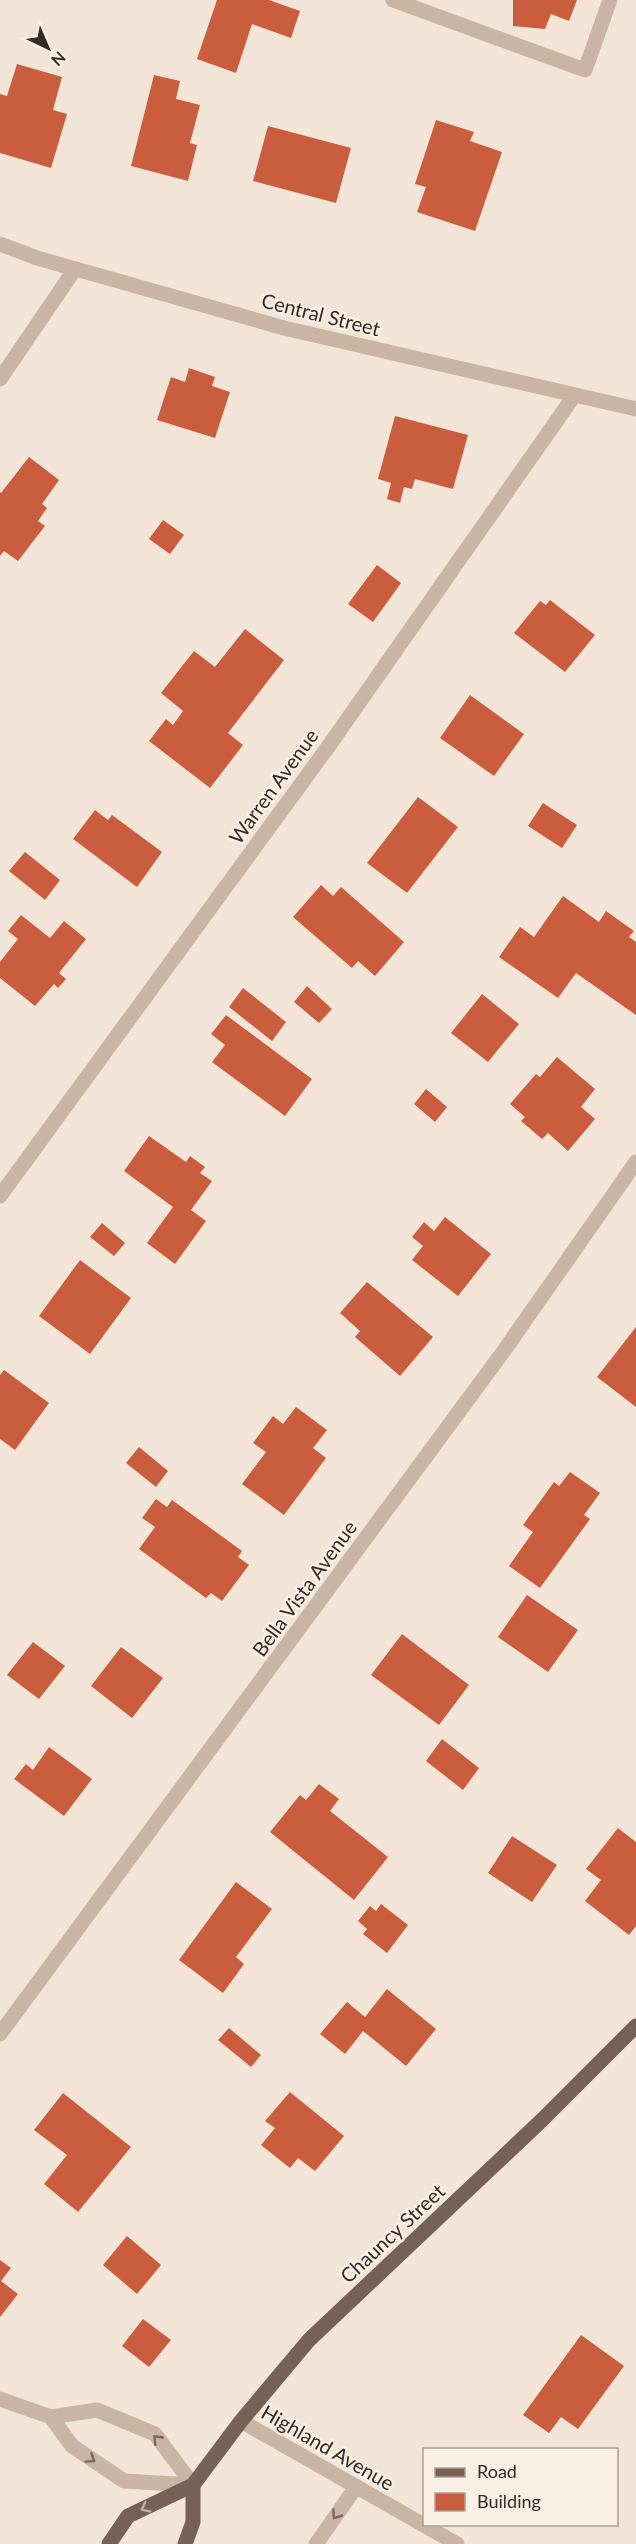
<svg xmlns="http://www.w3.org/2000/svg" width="636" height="2544" font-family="Lato,sans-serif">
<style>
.building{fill:#ca5d3d}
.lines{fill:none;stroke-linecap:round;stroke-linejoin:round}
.minor{stroke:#cab4a3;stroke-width:15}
.major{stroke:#776056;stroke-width:15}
.oneway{stroke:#78685e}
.oneway2{stroke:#beafa4}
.labels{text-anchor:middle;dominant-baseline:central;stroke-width:5;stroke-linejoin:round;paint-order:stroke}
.street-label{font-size:20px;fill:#352a25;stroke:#f9efe4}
</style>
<rect width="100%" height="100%" fill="#f2e5d7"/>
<g class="building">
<path d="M217,0H269L300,11L291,38L252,24L236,73L197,59Z"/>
<path d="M513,0H577L569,21L551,14L545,29L513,26Z"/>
<path d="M17,64L62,77L53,110L67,114L51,168L0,153V94L7,96Z"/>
<path d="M154,75L180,81L176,99L200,105L190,143L197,145L188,181L131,166Z"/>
<path d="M436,120L474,132L470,141L502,152L475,231L417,212L426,187L415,184Z"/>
<path d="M268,126L351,148L336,203L253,181Z"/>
<path d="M189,368L215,377L212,386L230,392L215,438L157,420L171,377L185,382Z"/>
<path d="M395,416L468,435L453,489L415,479L412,489L404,487L400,503L387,499L391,483L378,479Z"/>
<path d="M29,457L59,480L42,504L47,508L38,521L45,526L18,561L4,551L0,556V492L1,493Z"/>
<path d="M163,520L184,535L170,554L149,539Z"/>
<path d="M377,565L401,583L373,622L348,604Z"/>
<path d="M550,600L595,635L565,672L514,633L540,601L546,605Z"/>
<path d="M245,629L284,660L228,733L243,745L210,788L149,741L166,719L173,725L183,711L161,693L194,651L215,667Z"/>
<path d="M470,695L524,734L494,776L440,738Z"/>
<path d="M418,797L458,827L407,893L367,863Z"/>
<path d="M543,803L577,825L562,848L528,826Z"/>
<path d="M95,810L108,820L112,815L162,852L137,887L73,839Z"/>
<path d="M25,852L60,880L45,900L9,871Z"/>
<path d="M321,885L333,896L341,887L404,942L375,976L358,961L352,968L293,917Z"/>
<path d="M563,896L599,922L606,911L634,931L629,937L636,942V1015L576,973L558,998L499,957L520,927L534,937Z"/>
<path d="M21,915L50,938L64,921L86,939L59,973L66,979L58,988L54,984L35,1006L0,978V962L18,939L8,931Z"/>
<path d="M307,986L332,1009L319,1023L294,1002Z"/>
<path d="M243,988L286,1022L272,1041L229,1007Z"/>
<path d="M482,994L519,1024L488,1062L451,1033Z"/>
<path d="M226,1015L312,1079L285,1116L212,1062L225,1045L211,1034Z"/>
<path d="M557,1057L595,1089L581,1107L595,1119L568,1151L548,1133L542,1139L521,1121L525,1117L510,1104L536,1074L540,1077Z"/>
<path d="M426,1089L447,1107L435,1122L414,1104Z"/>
<path d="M149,1136L186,1162L190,1156L205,1167L200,1173L212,1181L191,1210L206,1221L175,1264L147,1243L173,1207L124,1171Z"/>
<path d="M445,1217L491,1254L458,1296L412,1260L423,1246L412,1237L424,1222L434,1231Z"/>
<path d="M102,1223L125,1243L114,1256L90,1237Z"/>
<path d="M80,1260L131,1298L90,1354L39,1316Z"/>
<path d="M367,1282L433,1337L400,1376L355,1337L360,1331L340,1313Z"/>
<path d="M636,1327V1407L597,1377Z"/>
<path d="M4,1370L49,1403L15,1450L0,1439V1375Z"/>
<path d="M296,1407L327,1430L313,1448L326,1458L284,1515L242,1484L266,1452L253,1443L273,1416L283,1424Z"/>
<path d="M139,1447L168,1471L156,1487L126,1463Z"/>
<path d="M570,1472L600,1493L584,1515L590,1519L540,1588L509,1566L533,1532L523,1525L554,1482L559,1486Z"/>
<path d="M156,1499L167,1507L172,1500L242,1551L238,1557L249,1565L222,1601L211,1593L206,1598L139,1549L155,1527L142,1518Z"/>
<path d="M527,1595L578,1630L548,1672L498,1637Z"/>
<path d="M402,1634L469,1685L439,1725L371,1675Z"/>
<path d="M33,1642L65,1666L39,1699L7,1675Z"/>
<path d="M121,1647L163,1678L132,1718L91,1686Z"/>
<path d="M442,1739L479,1768L463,1790L426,1761Z"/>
<path d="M49,1747L92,1779L64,1816L14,1779L26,1764L33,1770Z"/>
<path d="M319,1784L339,1799L330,1811L388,1857L354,1900L270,1832L300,1795L306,1800Z"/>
<path d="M618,1828L636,1842V1926L629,1935L585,1901L601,1880L586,1869Z"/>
<path d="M512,1836L557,1865L532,1902L488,1873Z"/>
<path d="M236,1882L272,1909L236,1957L244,1964L223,1993L179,1960Z"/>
<path d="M381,1904L408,1925L387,1953L363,1934L367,1929L358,1921L370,1906L376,1911Z"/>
<path d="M387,1989L436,2029L406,2066L363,2031L345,2054L320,2034L347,2002L365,2017Z"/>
<path d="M229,2028L261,2055L251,2067L218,2040Z"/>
<path d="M290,2092L344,2136L315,2171L298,2158L290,2168L261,2145L275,2128L265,2121Z"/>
<path d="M63,2093L131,2147L78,2212L44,2184L67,2155L34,2130Z"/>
<path d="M127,2236L161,2265L137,2294L103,2265Z"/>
<path d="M0,2260L11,2268L1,2281L18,2294L0,2317Z"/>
<path d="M143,2319L171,2340L149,2367L122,2346Z"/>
<path d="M581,2335L624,2366L578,2429L561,2417L549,2433L523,2415Z"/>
</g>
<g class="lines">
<g class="minor">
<path d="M393,0L585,70L610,0"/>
<path d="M0,244L37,258L284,328L636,409"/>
<path d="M0,379L75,269"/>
<path d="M0,1196L328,747L574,396"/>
<path d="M0,2034L503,1352L636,1162"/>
<path d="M0,2399L51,2417L97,2410L155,2434L193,2485"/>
<path d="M51,2417L72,2446L124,2481L193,2485"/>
<path d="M241,2421L457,2544"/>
<path d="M316,2544L356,2487"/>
</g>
<g class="major">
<path d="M109,2544L128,2516L193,2485L241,2421L309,2340L542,2120L636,2026"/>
<path d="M185,2544L193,2522V2485"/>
</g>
</g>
<defs><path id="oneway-chevron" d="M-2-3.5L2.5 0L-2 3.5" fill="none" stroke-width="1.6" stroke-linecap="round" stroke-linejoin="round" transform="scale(1.5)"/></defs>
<g class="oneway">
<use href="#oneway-chevron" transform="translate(157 2439) rotate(-134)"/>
<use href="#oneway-chevron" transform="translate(91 2459) rotate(34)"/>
<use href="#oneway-chevron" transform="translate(336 2515) rotate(125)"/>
</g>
<use class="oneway2" href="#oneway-chevron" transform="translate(145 2508) rotate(154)"/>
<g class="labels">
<g class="street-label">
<text transform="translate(321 314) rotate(14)">Central Street</text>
<text transform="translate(273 786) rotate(-54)">Warren Avenue</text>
<text transform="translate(304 1588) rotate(-54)">Bella Vista Avenue</text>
<text transform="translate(392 2233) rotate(-43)">Chauncy Street</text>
<text transform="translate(328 2447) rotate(30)">Highland Avenue</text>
</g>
</g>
<rect x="423" y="2448" width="195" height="78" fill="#f9efe4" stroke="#aba098" stroke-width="1.5"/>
<rect x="435" y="2468" width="30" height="9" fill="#776056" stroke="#aba098" stroke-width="1.5"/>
<text x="477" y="2478" font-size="18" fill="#352a25">Road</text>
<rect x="435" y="2493" width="30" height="18" fill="#ca5d3d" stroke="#aba098" stroke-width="1.5"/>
<text x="477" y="2508" font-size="18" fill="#352a25">Building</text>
<g transform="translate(48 48) rotate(136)" stroke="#f9efe4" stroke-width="4.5" paint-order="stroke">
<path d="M0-4.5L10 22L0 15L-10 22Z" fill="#352a25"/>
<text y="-9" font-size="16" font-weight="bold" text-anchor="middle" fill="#352a25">N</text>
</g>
</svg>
